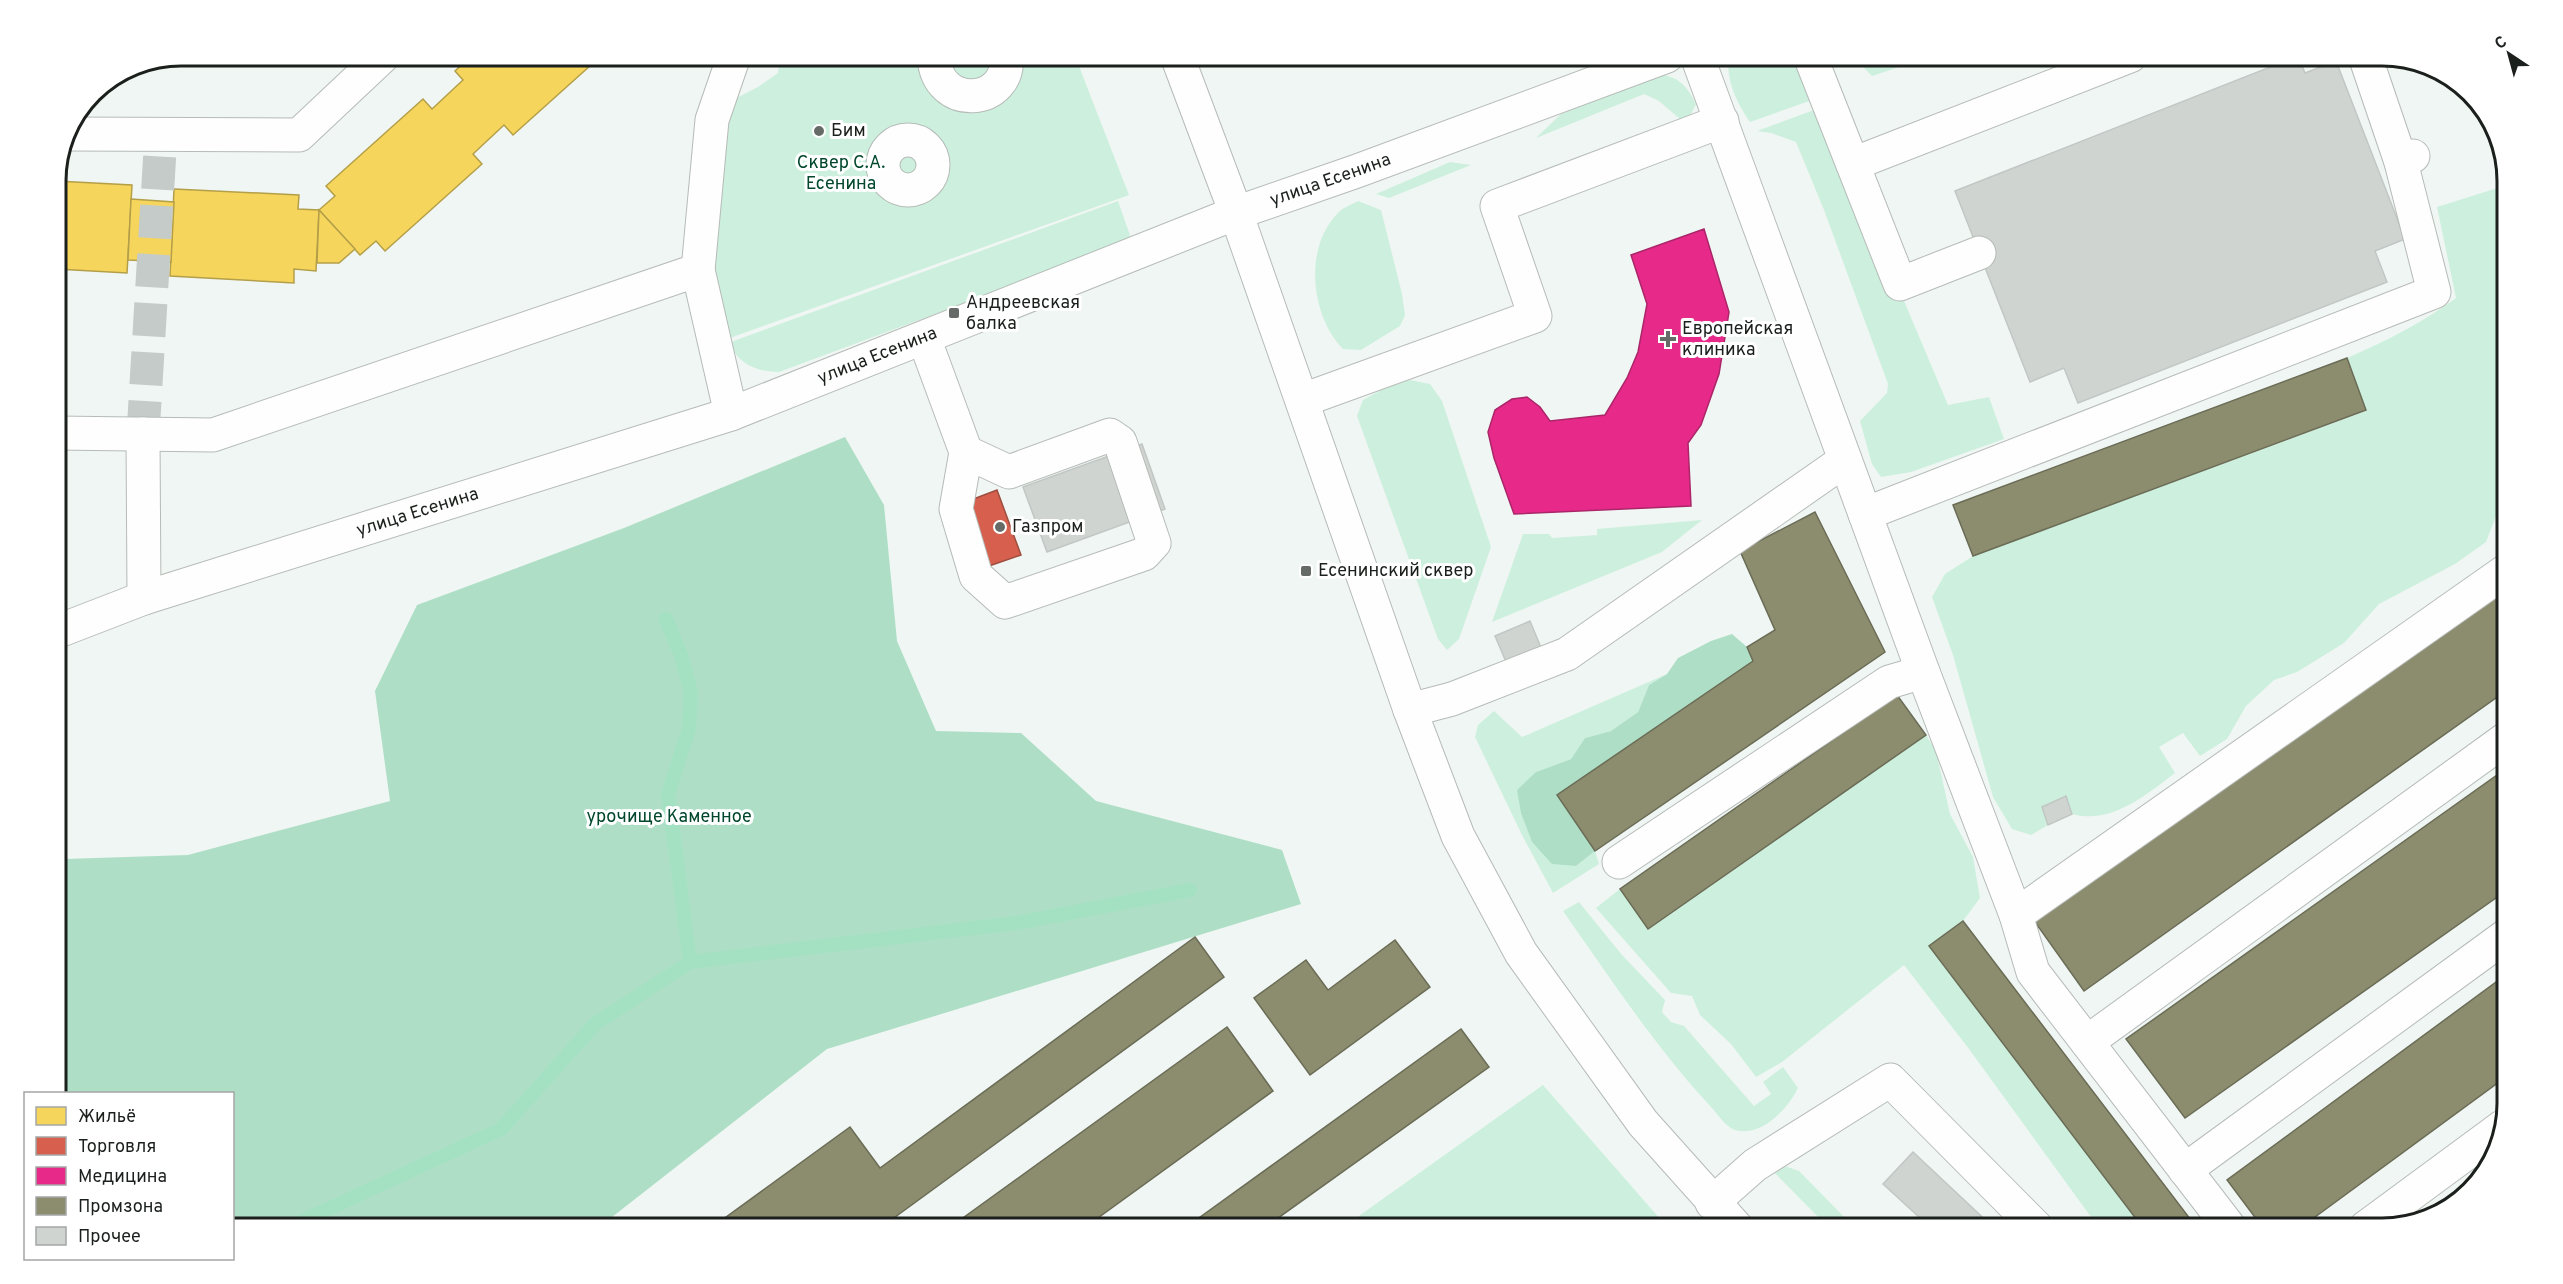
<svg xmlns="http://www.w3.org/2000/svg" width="2563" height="1284" font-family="Overpass,sans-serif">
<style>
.green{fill:#cdf0de}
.forest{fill:#aedfc6}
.homes{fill:#f6d55c;stroke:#b49f49;stroke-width:1.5}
.shops{fill:#d6604d;stroke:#9e4d3f;stroke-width:1.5}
.health{fill:#e7298a;stroke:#aa2669;stroke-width:1.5}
.industry{fill:#8c8c6e;stroke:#6a6c56;stroke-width:1.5}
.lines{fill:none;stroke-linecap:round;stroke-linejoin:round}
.stream{stroke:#a4e1c3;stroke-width:14}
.building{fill:#cfd4d1;stroke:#c1c7c4;stroke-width:1.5}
.minor-tunnel{stroke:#c5cbc8;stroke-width:33;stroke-dasharray:33 16;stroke-linecap:butt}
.minor-casing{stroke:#b6bbb8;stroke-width:35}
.minor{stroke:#fdfefd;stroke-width:33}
.poi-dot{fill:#666b68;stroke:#fff;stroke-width:2}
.labels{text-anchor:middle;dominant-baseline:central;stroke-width:6;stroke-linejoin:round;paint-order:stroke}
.poi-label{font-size:18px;fill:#1b201d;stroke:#fff;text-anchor:start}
.park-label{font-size:18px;fill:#00472d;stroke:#fff}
.street-label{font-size:18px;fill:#1b201d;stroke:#fff}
.rim{fill:none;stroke:#1b201d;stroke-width:3}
</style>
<rect width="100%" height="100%" fill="#f0f6f3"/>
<g class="green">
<path d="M780,56H1075L1129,195L702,348L723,105L758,87L778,73Z"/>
<path d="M1729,56H1801L1818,98L1750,122C1737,104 1725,79 1729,56Z"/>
<path d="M1858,56H1933L1872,76L1864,68Z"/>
<path d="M1661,74C1681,79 1686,85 1696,104L1689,118L1680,119L1659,101L1644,94L1536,138L1561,114Z"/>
<path d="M1822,107L1948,405L1989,397L2004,439L1911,472L1881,477L1872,464L1860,421L1887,393L1888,384L1824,210L1796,142L1771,133L1757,131Z"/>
<path d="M1450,162L1471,165L1389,198L1376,194Z"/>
<path d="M2507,185V513L2496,516L2486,542L2455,564L2379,604L2344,643L2297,672L2274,680L2246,706L2227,739L2200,756L2183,733L2159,747L2175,773C2146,795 2111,825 2072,814L2065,796L2042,807L2048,825L2031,835L2012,829L1993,797L1953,655L1932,597L1945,574L1973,556L2366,411L2347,358C2386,341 2422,323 2456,298L2437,207Z"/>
<path d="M1118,201L1132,241L779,372C754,371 741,365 728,343Z"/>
<path d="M1358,201L1381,210L1402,294L1405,315L1400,326L1361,350L1343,349C1311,316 1303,248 1338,213C1342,208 1351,205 1358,201Z"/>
<path d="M1410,380L1430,384L1442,401L1491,547L1459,639L1447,650L1438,639L1357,416L1363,400L1387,387Z"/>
<path d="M1702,520L1662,552L1492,622L1523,534H1549L1552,538L1597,535V529Z"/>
<path d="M1667,674L1649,685L1638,712L1611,731L1585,738L1571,759L1536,772L1576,866L1595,851L1599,864L1553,893L1522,835L1475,737L1478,725L1494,711L1522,737Z"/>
<path d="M1926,735L1936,751L1950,814L1973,857L1980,898L1963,921L1930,947L2143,1228H2099L1969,1049L1904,965L1782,1062L1756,1077L1731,1044L1700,1015L1692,996L1671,993L1596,908L1620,889L1649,929Z"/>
<path d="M1579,902L1622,955L1665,1000L1662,1012L1671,1022L1684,1026L1754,1106L1771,1094L1763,1082L1783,1067L1798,1088C1788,1109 1760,1138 1735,1130C1726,1127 1718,1115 1712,1108C1656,1048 1610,978 1563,911Z"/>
<path d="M1543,1085L1668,1228H1342Z"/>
<path d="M1767,1165H1782L1799,1171L1855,1228H1829Z"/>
</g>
<g class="forest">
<path d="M845,437L884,505L897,641L936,731L1021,733L1096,801L1282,850L1301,904L827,1049L598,1228H233L232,1094L56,1093V857L65,859L188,855L390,801L375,691L417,605L624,528Z"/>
<path d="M1732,634L1747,647L1753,661L1557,795L1595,851L1576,866L1552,864L1532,842L1521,813L1517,790L1536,772L1571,759L1585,738L1611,731L1638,712L1649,685L1667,674L1678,658L1711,641Z"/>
</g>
<g class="homes">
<path d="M471,56H601L513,135L504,125L473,154L482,164L385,251L376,241L360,255L319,210L335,196L326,186L423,99L432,109L463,80L455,71Z"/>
<path d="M56,181L132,185L127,273L56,269Z"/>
<path d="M174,189L299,195L298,209L319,210L316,271L294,269V283L170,276Z"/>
<path d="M131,199L174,202L171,262L128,260Z"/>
<path d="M319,210L355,249L339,263H317Z"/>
</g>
<path class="shops" d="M997,490L1021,555L986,567L963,503Z"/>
<path class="health" d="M1704,229L1729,312L1719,374L1701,425L1688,443L1691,506L1514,514L1494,458L1488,432L1495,410L1512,399L1527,397L1540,407L1550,421L1605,415L1627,378L1638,352L1647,304L1631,255Z"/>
<g class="industry">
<path d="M2347,358L2366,410L1973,556L1953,505Z"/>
<path d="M1815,512L1885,652L1595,851L1557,795L1753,661L1747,647L1775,630L1740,551Z"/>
<path d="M2507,589V690L2084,991L2035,922Z"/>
<path d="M1897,695L1926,735L1648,929L1620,889Z"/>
<path d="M2507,768V890L2185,1118L2126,1039Z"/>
<path d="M1963,921L2197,1228H2143L1929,946Z"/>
<path d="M1195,937L1224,977L880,1228H711L850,1127L880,1168Z"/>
<path d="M1395,940L1430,987L1310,1075L1254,998L1306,960L1328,990Z"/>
<path d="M2507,974V1076L2300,1228H2263L2227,1180Z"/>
<path d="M1227,1027L1273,1091L1084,1228H949Z"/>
<path d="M1461,1029L1489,1067L1264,1228H1185Z"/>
<path d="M2469,1187L2451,1208L2436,1212Z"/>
</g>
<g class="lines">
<g class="stream">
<path d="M666,619L682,658L691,693L689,729L668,794L690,962"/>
<path d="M287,1228L501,1129L595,1024L690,962L1016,923L1190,890"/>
</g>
</g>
<g class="building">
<path d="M2298,56L2305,73L2336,61L2405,239L2375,251L2387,282L2078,403L2064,368L2030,382L1955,191Z"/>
<path d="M1142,444L1165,509L1047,552L1023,487Z"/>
<path d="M1530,621L1542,650L1507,664L1495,636Z"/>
<path d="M2066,796L2072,814L2048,825L2042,807Z"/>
<path d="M1913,1152L1994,1228H1931L1883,1184Z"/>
</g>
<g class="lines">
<path class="minor-tunnel" d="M143,434L161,134"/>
<defs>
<g id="minor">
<path d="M934,56C936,113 1012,105 1006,56"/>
<path d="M1177,56L1236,213L1410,710L1458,836L1521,953L1643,1123L1737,1228"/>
<path d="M1697,56L1923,672L2016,915L2033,972L2230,1228"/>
<path d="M1810,56L1900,284L1979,253"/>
<path d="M2365,56L2401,162L2413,156"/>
<path d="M65,134L299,135L383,56"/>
<circle cx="908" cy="165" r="25"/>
<path d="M1853,164L2130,56"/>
<path d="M698,270L731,414"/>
<path d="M924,338L966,452L956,509L976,576L1005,602L1144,554L1154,543L1120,442L1110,435L1009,472L966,452"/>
<path d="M1303,400L1535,316L1497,206L1722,121"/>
<path d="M56,433L213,435L698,270L712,120L734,56"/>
<path d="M143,434L144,598"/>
<path d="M1865,514L2434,292L2401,162"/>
<path id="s1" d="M56,632L144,598L731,414L1236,213L1357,171L1667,56"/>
<path d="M1410,710L1452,699L1567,654L1845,460"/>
<path d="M1619,862L1889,682L1923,672"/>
<path d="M2016,915L2507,570"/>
<path d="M2087,1042L2507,738"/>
<path d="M2185,1170L2507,935"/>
<path d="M1712,1203L1755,1165L1890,1080L2037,1228"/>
<path d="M2365,1228L2502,1127"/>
</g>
</defs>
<use href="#minor" class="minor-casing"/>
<use href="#minor" class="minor"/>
</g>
<g class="poi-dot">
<circle cx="819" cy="131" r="6"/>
<rect x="948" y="307" width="12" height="12" rx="3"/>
<path d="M1665 330h6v6h6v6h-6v6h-6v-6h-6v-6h6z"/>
<circle cx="1000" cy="527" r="6"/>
<rect x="1300" y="565" width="12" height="12" rx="3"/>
</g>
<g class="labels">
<g class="poi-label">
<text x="831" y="131">Бим</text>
<text x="966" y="303">Андреевская<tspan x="966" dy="21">балка</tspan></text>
<text x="1682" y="329">Европейская<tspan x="1682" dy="21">клиника</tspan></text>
<text x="1012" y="527">Газпром</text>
<text x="1318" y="571">Есенинский сквер</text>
</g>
<g class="park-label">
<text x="841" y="163">Сквер С.А.<tspan x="841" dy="21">Есенина</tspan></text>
<text x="669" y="817">урочище Каменное</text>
</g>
<g class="street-label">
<text stroke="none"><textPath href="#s1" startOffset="1353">улица Есенина</textPath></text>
<text stroke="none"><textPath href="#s1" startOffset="867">улица Есенина</textPath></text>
<text stroke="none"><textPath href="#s1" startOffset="381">улица Есенина</textPath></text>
</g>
</g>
<path d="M0 0H2563V1284H0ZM181 66H2382A115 115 0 0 1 2497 181V1103A115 115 0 0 1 2382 1218H181A115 115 0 0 1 66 1103V181A115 115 0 0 1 181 66Z" fill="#fff" fill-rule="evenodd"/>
<path class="rim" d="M181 66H2382A115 115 0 0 1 2497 181V1103A115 115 0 0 1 2382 1218H181A115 115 0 0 1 66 1103V181A115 115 0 0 1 181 66Z"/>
<rect x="24" y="1092" width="210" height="168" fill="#ffffff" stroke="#a4a6a5" stroke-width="1.5"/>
<rect x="36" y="1107" width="30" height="18" fill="#f6d55c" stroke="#a4a6a5" stroke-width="1.5"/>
<text x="78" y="1122" font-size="18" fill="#1b201d">Жильё</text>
<rect x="36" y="1137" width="30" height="18" fill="#d6604d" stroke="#a4a6a5" stroke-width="1.5"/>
<text x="78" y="1152" font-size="18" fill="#1b201d">Торговля</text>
<rect x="36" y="1167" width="30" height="18" fill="#e7298a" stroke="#a4a6a5" stroke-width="1.5"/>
<text x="78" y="1182" font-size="18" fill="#1b201d">Медицина</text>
<rect x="36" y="1197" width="30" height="18" fill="#8c8c6e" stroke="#a4a6a5" stroke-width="1.5"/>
<text x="78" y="1212" font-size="18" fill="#1b201d">Промзона</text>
<rect x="36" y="1227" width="30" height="18" fill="#cfd4d1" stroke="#a4a6a5" stroke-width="1.5"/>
<text x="78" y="1242" font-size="18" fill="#1b201d">Прочее</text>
<g transform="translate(2509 54) rotate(324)" stroke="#ffffff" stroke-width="4.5" paint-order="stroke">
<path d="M0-4.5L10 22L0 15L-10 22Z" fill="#1b201d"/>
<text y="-9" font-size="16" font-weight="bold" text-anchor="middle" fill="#1b201d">С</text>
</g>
</svg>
